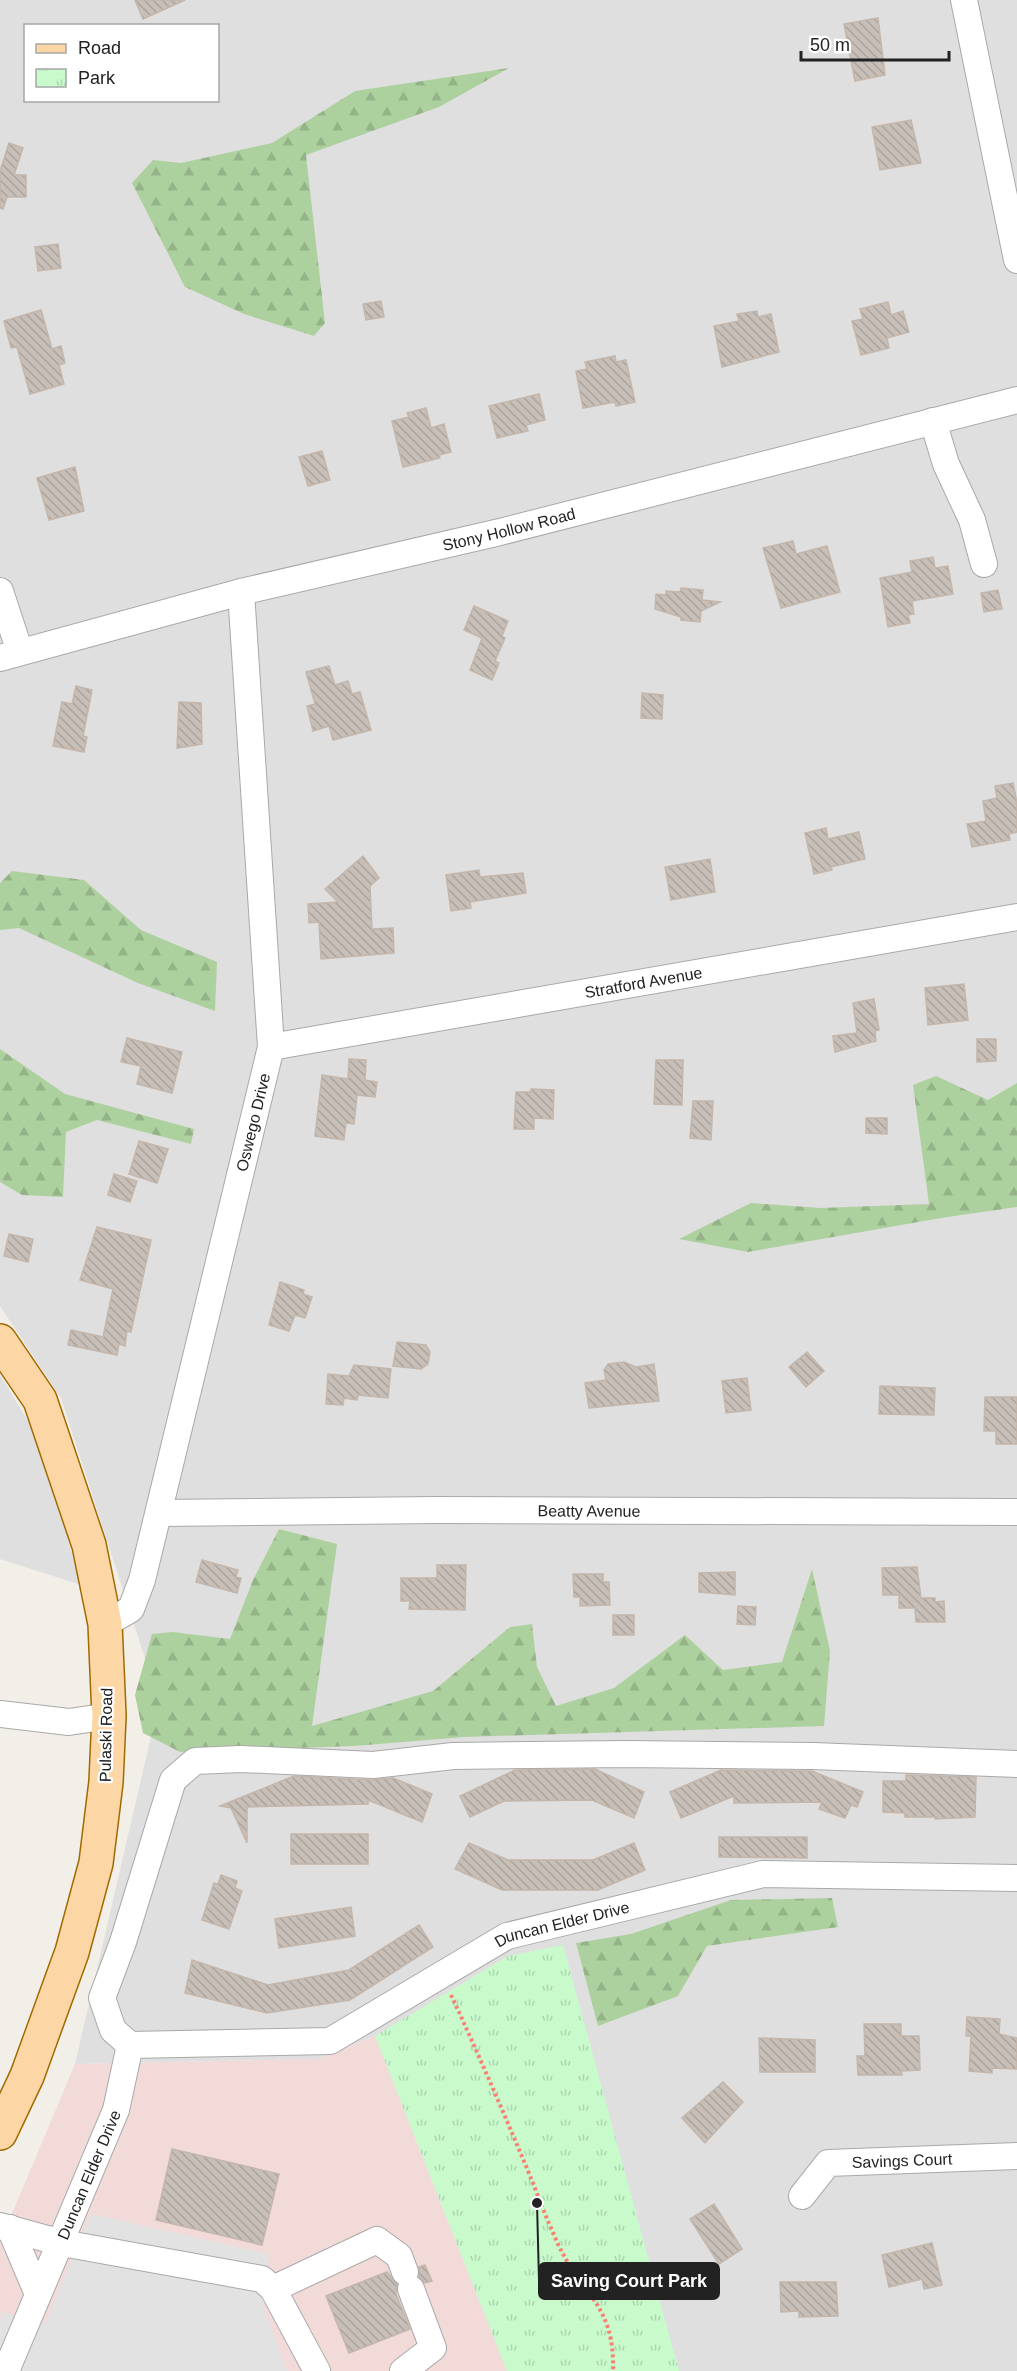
<svg xmlns="http://www.w3.org/2000/svg" width="1017" height="2371" font-family="Helvetica,sans-serif">
<style>
.residential{fill:#e0dfdf;fill-rule:evenodd}
.commercial{fill:#f2dad9}
.forest{fill:url(#forest-firs)}
.park{fill:url(#park-tufts)}
.parking{fill:#e2e2e2}
.building{fill:url(#building-back-hatch);stroke:#c4b6ab;stroke-width:1.5}
.lines{fill:none;stroke-linecap:round;stroke-linejoin:round}
.minor-casing{stroke:#a9a9a9;stroke-width:28}
.major-casing{stroke:#a06b00;stroke-width:36}
.path{stroke:#fa8072;stroke-width:4;stroke-dasharray:3 3;stroke-linecap:butt}
.minor{stroke:#fff;stroke-width:26}
.major{stroke:#fcd6a4;stroke-width:33}
.labels{text-anchor:middle;dominant-baseline:central;stroke-width:4.5;stroke-linejoin:round;paint-order:stroke}
.street-label{font-size:16px;fill:#222;stroke:#fff}
.leader{fill:none;stroke:#222;stroke-width:2}
.callout-dot{fill:#222;stroke:#fff;stroke-width:2}
.callout{fill:#222;stroke:#222;stroke-width:2}
.callout-label{font-size:18px;text-anchor:middle;font-weight:bold;fill:#fff}
</style>
<defs>
<pattern id="forest-firs" width="22" height="20" patternUnits="userSpaceOnUse" patternTransform="scale(1.5)"><rect width="22" height="20" fill="#add19e"/><path d="M5 1l3.5 6h-7zM16 11l3.5 6h-7z" fill="#95b388"/></pattern>
<pattern id="park-tufts" width="24" height="20" patternUnits="userSpaceOnUse" patternTransform="scale(1.5)"><rect width="24" height="20" fill="#c8facc"/><path d="M3 7l-1-3M5 7V3M7 7l1-3M15 17l-1-3M17 17v-4M19 17l1-3" fill="none" stroke="#acd6af"/></pattern>
<pattern id="building-back-hatch" width="6" height="6" patternUnits="userSpaceOnUse" patternTransform="scale(1.5)"><rect width="6" height="6" fill="#c7bfb8"/><path d="M-1 5l2 2M0 0l6 6M5-1l2 2" fill="none" stroke="#aba49e"/></pattern>
</defs>
<rect width="100%" height="100%" fill="#f2efe9"/>
<g class="residential">
<path d="M0,0H1017V2371H507L375,2036L318,2059L75,2064L159,1702L61,1398L0,1306ZM26,26H218V100H26Z"/>
<path d="M0,1375L39,1439L81,1585L0,1559Z"/>
</g>
<path class="commercial" d="M375,2036L507,2371H0V2242L75,2064L318,2059Z"/>
<g class="forest">
<path d="M509,68L439,107L306,155L325,323L314,336L244,314L185,287L132,183L153,160L181,163L272,143L355,91Z"/>
<path d="M12,871L84,880L141,930L217,962L215,1011L138,983L19,928L0,930V883Z"/>
<path d="M0,1049L65,1094L194,1129L191,1144L97,1120L66,1132L63,1197L22,1195L0,1182Z"/>
<path d="M936,1076L988,1100L1017,1083V1207L941,1218L748,1252L679,1239L751,1203L820,1208L929,1204L913,1085Z"/>
<path d="M279,1529L337,1544L312,1726L433,1691L510,1627L532,1624L537,1667L556,1706L614,1688L685,1635L723,1670L782,1662L812,1569L830,1651L824,1726L465,1737L354,1746L180,1752L143,1733L135,1695L152,1634L173,1632L230,1639L253,1580Z"/>
<path d="M832,1898L838,1927L707,1946L678,1996L598,2026L576,1943L631,1934L731,1900Z"/>
</g>
<path class="park" d="M563,1945L679,2371H507L375,2036L508,1956Z"/>
<path class="parking" d="M91,2214L269,2254L264,2308L287,2371H0V2319L3,2312L45,2324Z"/>
<g class="building">
<path d="M135,0H185L143,19Z"/>
<path d="M878,18L885,75L855,81L844,24Z"/>
<path d="M911,120L921,163L880,170L872,127Z"/>
<path d="M9,143L23,148L14,175H26V197H7L3,209L0,208V171Z"/>
<path d="M58,244L61,268L38,271L35,247Z"/>
<path d="M381,301L384,317L366,320L363,304Z"/>
<path d="M888,302L891,315L903,311L909,332L887,338L889,348L861,355L852,321L863,319L860,309Z"/>
<path d="M41,310L52,349L61,346L65,363L59,365L64,384L30,394L17,347L11,348L4,321Z"/>
<path d="M757,311L758,317L771,314L779,352L722,367L714,326L739,321L737,314Z"/>
<path d="M615,356L616,362L626,360L635,402L616,406L615,402L583,408L576,371L587,369L585,362Z"/>
<path d="M539,394L545,420L526,425L528,431L497,438L489,406Z"/>
<path d="M426,408L431,428L444,424L451,452L439,455L440,458L403,467L392,421L409,417L407,413Z"/>
<path d="M322,451L330,480L308,486L299,457Z"/>
<path d="M75,467L84,511L49,520L37,478Z"/>
<path d="M793,541L796,554L827,546L840,592L781,608L763,548Z"/>
<path d="M933,557L935,568L948,566L953,594L912,601L914,614L908,615L910,623L888,627L880,578L912,572L910,561Z"/>
<path d="M681,588L703,590L702,600L720,602L701,611L700,622L681,620V617L655,609L656,594L666,595V591L680,592Z"/>
<path d="M998,590L1002,609L984,612L981,593Z"/>
<path d="M474,606L508,621L502,636L505,638L495,661L499,663L492,680L470,670L482,638L464,630Z"/>
<path d="M329,666L335,685L348,681L352,694L360,692L371,730L333,740L329,726L313,731L307,706L315,704L306,672Z"/>
<path d="M76,686L92,690L83,736L87,737L84,752L53,746L62,702L72,704Z"/>
<path d="M642,693L663,695L662,719L641,718Z"/>
<path d="M179,702L201,703L202,744L177,748Z"/>
<path d="M1013,783L1017,803V832L1009,834L1010,840L972,847L967,824L986,821L983,801L997,798L995,786Z"/>
<path d="M826,828L828,839L859,832L865,859L831,867L832,870L814,874L805,833Z"/>
<path d="M363,856L379,878L370,886L372,929L393,928L394,953L321,959L319,922L309,923L308,904L338,902L325,889Z"/>
<path d="M710,859L715,892L671,900L665,867Z"/>
<path d="M479,870L480,877L523,873L526,893L470,902L471,908L451,911L446,875Z"/>
<path d="M964,984L968,1020L928,1025L925,988Z"/>
<path d="M874,999L879,1030L875,1031L876,1041L835,1052L833,1036L857,1033L853,1003Z"/>
<path d="M127,1038L182,1052L172,1093L137,1084L141,1066L121,1062Z"/>
<path d="M977,1039H996V1061L977,1062Z"/>
<path d="M349,1059L366,1060L365,1080L377,1082L375,1097L357,1095L354,1124L346,1123L344,1140L315,1136L322,1075L348,1079Z"/>
<path d="M656,1060H683L682,1105L654,1104Z"/>
<path d="M531,1089L554,1090L553,1119L534,1118V1129H514L516,1092H531Z"/>
<path d="M693,1101H713L711,1140L690,1138Z"/>
<path d="M866,1118H887V1134L866,1133Z"/>
<path d="M139,1141L168,1149L157,1183L129,1174Z"/>
<path d="M114,1174L137,1181L130,1202L108,1195Z"/>
<path d="M97,1227L151,1240L131,1332L127,1331L125,1346L119,1344L117,1355L68,1345L71,1330L103,1337L113,1289L80,1280Z"/>
<path d="M9,1234L33,1239L28,1262L4,1256Z"/>
<path d="M280,1282L304,1290L303,1294L312,1297L305,1318L295,1315L289,1331L269,1325Z"/>
<path d="M397,1342L426,1345L430,1352L428,1364L421,1369L393,1366Z"/>
<path d="M807,1352L824,1371L806,1387L789,1367Z"/>
<path d="M624,1362L636,1367L654,1364L659,1401L589,1408L585,1383L606,1380L604,1370L608,1364Z"/>
<path d="M354,1365L391,1369L388,1398L358,1395L357,1400L344,1398L343,1405L326,1404L328,1374L349,1376Z"/>
<path d="M747,1378L751,1410L726,1413L722,1381Z"/>
<path d="M880,1386L935,1388L934,1415L879,1414Z"/>
<path d="M985,1397H1017V1444H996V1431H984Z"/>
<path d="M202,1560L238,1570L236,1577L241,1578L237,1593L196,1582Z"/>
<path d="M437,1565H466L465,1610L409,1609L410,1601H401V1578H437Z"/>
<path d="M917,1567L921,1598H935V1602L944,1601L945,1622H916L915,1608H899V1595H883L882,1568Z"/>
<path d="M735,1572V1595L699,1592V1573Z"/>
<path d="M573,1574H603V1582H609L610,1605L580,1606V1597H574Z"/>
<path d="M738,1606L756,1607L755,1625L737,1624Z"/>
<rect x="613" y="1615" width="21" height="20"/>
<path d="M595,1769L644,1792L634,1818L592,1800L504,1801L470,1817L460,1796L515,1770Z"/>
<path d="M721,1770L812,1771L863,1792L857,1807L851,1805L845,1818L819,1809L822,1802L734,1803V1796L681,1818L670,1792Z"/>
<path d="M906,1775L976,1777L975,1817L935,1819V1817H905V1813L883,1812V1781H906Z"/>
<path d="M294,1776L372,1780L393,1778L432,1794L422,1822L368,1800V1804L247,1807V1843L231,1808L220,1806Z"/>
<rect x="291" y="1834" width="77" height="30"/>
<path d="M719,1837H807V1858L719,1857Z"/>
<path d="M469,1843L508,1860H593L634,1843L645,1870L598,1890H502L455,1869Z"/>
<path d="M221,1875L237,1881L235,1888L242,1891L229,1929L202,1920L214,1883L218,1884Z"/>
<path d="M351,1907L355,1936L279,1948L275,1919Z"/>
<path d="M419,1925L433,1947L350,2000L267,2013L185,1993L192,1960L268,1985L349,1970Z"/>
<path d="M967,2017L1000,2019L999,2034L1017,2038V2069L992,2068V2073L969,2071L971,2036H966Z"/>
<path d="M864,2024H901V2036H919L920,2070L901,2071L902,2075H858L857,2056H865Z"/>
<path d="M759,2038L815,2040V2072H760Z"/>
<path d="M723,2082L743,2102L705,2143L682,2118Z"/>
<path d="M172,2149L279,2174L262,2245L156,2220Z"/>
<path d="M714,2204L742,2249L719,2264L690,2219Z"/>
<path d="M932,2243L942,2285L924,2289L922,2279L889,2287L882,2255Z"/>
<path d="M425,2265L432,2281L425,2283L419,2277V2267Z"/>
<path d="M387,2272L397,2284L396,2294L410,2329L349,2353L326,2296Z"/>
<path d="M780,2282H836L838,2316L799,2317V2311L781,2312Z"/>
</g>
<g class="lines">
<defs>
<g id="minor">
<path d="M964,0L1017,260"/>
<path d="M933,421L946,464L972,520L984,564"/>
<path d="M0,591L20,652"/>
<path id="s1" d="M0,658L241,592L500,532L1017,400"/>
<path id="s2" d="M271,1047L1017,917"/>
<path id="s3" d="M160,1513L437,1510L1017,1512"/>
<path id="s4" d="M105,1624L131,1609L142,1580L271,1047L241,592"/>
<path d="M0,1714L69,1722L109,1716"/>
<path id="s5" d="M130,2045L330,2041L507,1936L763,1874L1017,1878"/>
<path id="s6" d="M802,2196L828,2163L1017,2156"/>
<path d="M0,2226L62,2243L262,2279L273,2289L317,2371"/>
<path d="M10,2228L37,2292"/>
<path d="M273,2289L377,2240L399,2256L405,2272"/>
<path id="s7" d="M6,2371L116,2110L130,2045L113,2030L102,1998L123,1942L173,1780L195,1761L241,1759L373,1765L453,1756L626,1754L813,1756L1017,1764"/>
<path d="M403,2371L433,2348L411,2289"/>
</g>
<path id="major" d="M0,1341L40,1400L89,1545L105,1624L109,1716L106,1782L96,1863L72,1952L27,2076L0,2133"/>
</defs>
<use href="#minor" class="minor-casing"/>
<use href="#major" class="major-casing"/>
<path class="path" d="M451,1995C476,2049 500,2104 523,2159C535,2187 545,2216 558,2244C582,2296 615,2304 613,2371"/>
<use href="#minor" class="minor"/>
<use href="#major" class="major"/>
</g>
<g class="labels">
<g class="street-label">
<text stroke="none"><textPath href="#s1" startOffset="525">Stony Hollow Road</textPath></text>
<text stroke="none"><textPath href="#s2" startOffset="378">Stratford Avenue</textPath></text>
<text stroke="none"><textPath href="#s4" startOffset="532">Oswego Drive</textPath></text>
<text stroke="none"><textPath href="#s3" startOffset="429">Beatty Avenue</textPath></text>
<text transform="translate(106 1735) rotate(-89)">Pulaski Road</text>
<text stroke="none"><textPath href="#s5" startOffset="462">Duncan Elder Drive</textPath></text>
<text stroke="none"><textPath href="#s6" startOffset="116">Savings Court</textPath></text>
<text stroke="none"><textPath href="#s7" startOffset="213">Duncan Elder Drive</textPath></text>
</g>
</g>
<path class="leader" d="M537 2203L539 2281"/>
<circle class="callout-dot" cx="537" cy="2203" r="6"/>
<rect class="callout" x="539" y="2263" width="180" height="36" rx="6"/>
<g class="callout-label">
<text x="629" y="2287">Saving Court Park</text>
</g>
<rect x="24" y="24" width="195" height="78" fill="#ffffff" stroke="#a7a7a7" stroke-width="1.5"/>
<rect x="36" y="44" width="30" height="9" fill="#fcd6a4" stroke="#a7a7a7" stroke-width="1.5"/>
<text x="78" y="54" font-size="18" fill="#222222">Road</text>
<rect x="36" y="69" width="30" height="18" fill="url(#park-tufts)" stroke="#a7a7a7" stroke-width="1.5"/>
<text x="78" y="84" font-size="18" fill="#222222">Park</text>
<path d="M801 51v9h148v-9" fill="none" stroke="#222222" stroke-width="3"/>
<text x="810" y="51" font-size="18" fill="#222222" stroke="#ffffff" stroke-width="4.5" paint-order="stroke">50 m</text>
</svg>
